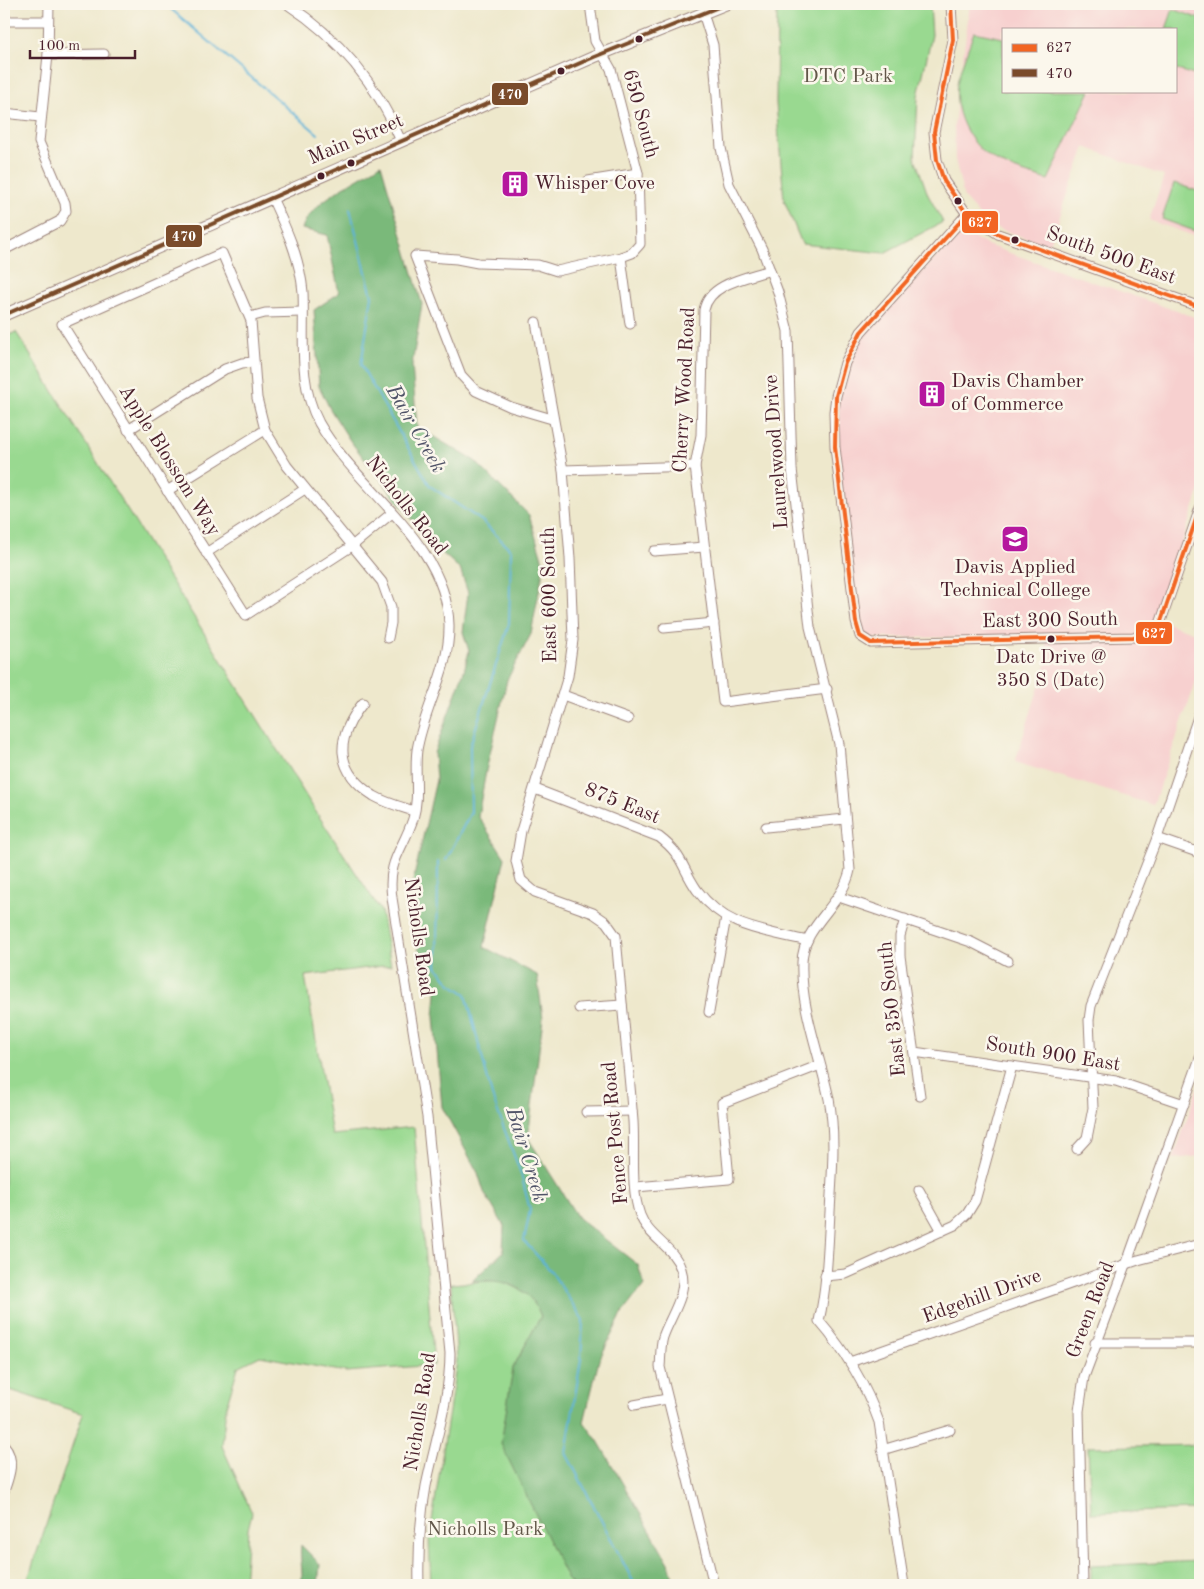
<svg xmlns="http://www.w3.org/2000/svg" width="1204" height="1589" font-family="'Old Standard TT',serif">
<style>
.built{fill:#f7d0cf;fill-rule:evenodd}
.green{fill:#99d990;stroke:#727c5e}
.forest{fill:#7ab97a;stroke:#626c52}
.lines{fill:none;stroke-linecap:round;stroke-linejoin:round}
.stream{stroke:#5cb3d9;stroke-width:2}
.minor-casing{stroke:#9c847c;stroke-width:11}
.major-casing{stroke:#9c847c;stroke-width:13}
.minor{stroke:#fff;stroke-width:9}
.major{stroke:#fff;stroke-width:11}
.bus-1-casing{stroke:#fbf7ec;stroke-width:8}
.bus-2-casing{stroke:#fbf7ec;stroke-width:8}
.bus-1{stroke:#f26522;stroke-width:4}
.bus-2{stroke:#7a4b2a;stroke-width:4}
.bus-dot{fill:#4a1f2b;stroke:#fbf7ec;stroke-width:2}
.labels{text-anchor:middle;dominant-baseline:central;stroke-width:5;stroke-linejoin:round;paint-order:stroke}
.bus-label{font-size:19px;fill:#4a1f2b;stroke:#fbf7ec}
.park-label{font-size:20px;fill:#625749;stroke:#fbf7ec}
.street-label{font-size:20px;fill:#4a1f2b;stroke:#fbf7ec}
.poi-label{font-size:20px;fill:#4a1f2b;stroke:#fbf7ec;text-anchor:start}
.water-label{font-size:21px;font-style:italic;fill:#505368;stroke:#fbf7ec}
.line-badge{stroke:#fbf7ec;stroke-width:2}
.badge-label{font-size:14px;text-anchor:middle;font-weight:bold;fill:#fff}
</style>
<rect width="100%" height="100%" fill="#fbf7ec"/>
<filter id="ink" filterUnits="userSpaceOnUse"><feTurbulence type="fractalNoise" baseFrequency=".02" numOctaves="2"/><feDisplacementMap in="SourceGraphic" scale="10" xChannelSelector="R" yChannelSelector="G"/><feConvolveMatrix kernelMatrix="1 2 1 2 8 2 1 2 1" color-interpolation-filters="sRGB"/></filter>
<filter id="wash" filterUnits="userSpaceOnUse"><feTurbulence type="fractalNoise" baseFrequency=".0096" numOctaves="4" result="noise"/><feDisplacementMap in="SourceGraphic" scale="20" xChannelSelector="R" yChannelSelector="G"/><feGaussianBlur stdDeviation="1.12" result="paint"/><feColorMatrix in="noise" values="0 0 0 0 0 0 0 0 0 0 0 0 0 0 0 0 0 1.4 0 .05"/><feComposite in="paint" operator="in"/></filter>
<g filter="url(#wash)">
<rect width="100%" height="100%" fill="#eee8cc"/>
<g class="built">
<path d="M970,4H1200V238L1149,220L1164,176L1085,147L1049,246L988,225L964,198L955,159L954,125ZM1003,29H1175V91H1003Z"/>
<path d="M962,231L987,245L1200,319V489L1156,619L1200,635V670L1153,805L1015,762L1049,655L1044,636L868,638L860,632L840,482L835,401L846,367L866,329Z"/>
<path d="M1200,1081V1156L1173,1159Z"/>
</g>
<g class="green">
<path d="M799,4H930L932,35L918,96L915,158L928,195L943,222L884,253L802,244L784,200L776,103L777,11Z"/>
<path d="M1173,9L1200,19V77L1175,69V29H1166Z"/>
<path d="M974,32L1003,38V91H1090L1048,180C1030,174 1011,170 995,160C968,145 951,109 958,79C962,63 969,47 974,32Z"/>
<path d="M1174,183L1200,192V233L1162,219Z"/>
<path d="M16,332L316,812L381,911L391,965L305,976L332,1135L414,1127L434,1365L346,1372L260,1356L238,1367L226,1407L222,1446L252,1513L248,1529L244,1585H26L83,1414L4,1388V337Z"/>
<path d="M499,1280C522,1290 531,1292 541,1316L513,1368L568,1580L573,1585H431L429,1540L457,1360L451,1284Z"/>
<path d="M1200,1445V1510L1091,1513L1088,1447Z"/>
<path d="M1200,1561V1585H1091V1566Z"/>
</g>
<g class="forest">
<path d="M381,164L422,304L412,365L417,427L475,461L529,515L544,565L531,634L507,680L486,771L478,816L505,858L484,947L537,975L543,1018L528,1138L578,1218L638,1265L644,1285L623,1312L599,1360L584,1422L598,1441L669,1563L675,1585H573L568,1580L501,1444L513,1368L541,1316C527,1284 504,1279 472,1281L503,1252L504,1226L484,1192L478,1173L442,1107L434,1017L436,992L420,963L413,881L436,780L434,753L464,671L469,651L463,632L468,593L460,569L429,541L351,442L330,409L319,386L314,310L339,293L327,235L302,229C309,202 358,180 381,164Z"/>
<path d="M301,1545L320,1564L318,1585H301C304,1571 299,1559 301,1545Z"/>
</g>
<g class="lines">
<g class="stream">
<path d="M165,4L318,134"/>
<path d="M350,209L372,296L361,365L430,486L482,521L511,550L509,624L470,746L471,812L446,860"/>
<path d="M438,862L437,967L451,984L466,994L492,1096L521,1174L530,1210L524,1241L551,1271L583,1320L581,1359L566,1453L635,1585"/>
</g>
</g>
</g>
<g filter="url(#ink)">
<g class="lines">
<defs>
<g id="minor">
<path d="M287,4C339,38 377,84 401,141"/>
<path d="M951,4L953,40L934,132L937,160L944,181L967,214L998,234L1200,307"/>
<path d="M703,13L713,45L721,148L729,184L762,249L778,292L788,331L792,469L810,627L839,744L850,870C843,905 803,925 802,962C800,1007 820,1055 829,1099C836,1136 832,1174 830,1212C828,1248 827,1286 819,1321C845,1351 866,1385 879,1422L904,1585"/>
<path d="M4,21H48"/>
<path d="M48,55L104,54"/>
<path d="M4,113L40,117"/>
<path d="M588,181L638,173"/>
<path d="M272,198C286,228 300,258 303,292C305,336 297,382 319,423C357,490 447,542 449,625C450,670 424,707 417,750C414,773 420,796 413,819C402,852 387,860 392,898L427,1117L450,1353C450,1398 435,1442 426,1486C420,1519 418,1552 419,1585"/>
<path d="M967,214L861,332L845,363L836,396L834,412L835,447L856,622L860,636L871,643L1133,637L1153,634L1160,624L1200,508"/>
<path d="M4,250L60,221L66,211L65,203L39,142L48,55L49,4"/>
<path d="M621,257L630,324"/>
<path d="M770,270C747,278 709,283 704,310L701,435L695,466L723,702L827,689"/>
<path d="M250,317L265,313L302,312"/>
<path d="M536,322L563,470L570,558L573,640L568,676L521,831L516,861L521,880L535,892L593,913L606,922L616,936C621,997 628,1059 633,1121C635,1150 630,1187 640,1215C648,1237 674,1247 681,1269C689,1293 670,1316 663,1337C660,1347 661,1358 660,1367L714,1585"/>
<path d="M552,419L511,407L476,391L461,375L415,256L457,259L478,263L538,265L557,271L621,257L632,253L640,244L638,173L611,69L595,41L590,4"/>
<path d="M128,430L225,369L242,363L254,362"/>
<path d="M563,470L695,466"/>
<path d="M167,491L265,430"/>
<path d="M654,551L704,547"/>
<path d="M206,553L305,489"/>
<path d="M664,628L714,623"/>
<path d="M388,638L391,623V607L382,582L287,466L265,430L257,398L251,321L222,253L62,324L246,615L352,546L392,513"/>
<path d="M563,695L628,719"/>
<path d="M363,703C336,737 333,770 374,796C386,803 401,807 414,811"/>
<path d="M535,789L659,837C684,856 681,867 697,890C726,929 763,930 807,941"/>
<path d="M766,827L845,819"/>
<path d="M1157,838L1200,853"/>
<path d="M839,897L971,942L1008,961"/>
<path d="M905,919L900,936V956L920,1096"/>
<path d="M579,1008L622,1005"/>
<path d="M709,1012L726,917"/>
<path d="M914,1052L1116,1081L1184,1104"/>
<path d="M586,1112L632,1111"/>
<path d="M1077,1149L1087,1138L1093,1108L1089,1020L1091,1006L1157,838L1200,711"/>
<path d="M636,1187L729,1179L722,1103L820,1065"/>
<path d="M919,1190L942,1231"/>
<path d="M825,1276L846,1274L955,1225L967,1214L975,1201L1012,1066"/>
<path d="M1095,1343H1200"/>
<path d="M850,1362L1138,1260L1200,1244"/>
<path d="M634,1405L667,1399"/>
<path d="M4,1446C16,1459 9,1477 4,1491"/>
<path d="M882,1450L950,1430"/>
<path d="M1083,1585L1079,1411L1084,1377L1126,1265L1200,1058"/>
</g>
<path id="major" d="M4,315L594,57L726,4"/>
</defs>
<use href="#minor" class="minor-casing"/>
<use href="#major" class="major-casing"/>
<use href="#minor" class="minor"/>
<use href="#major" class="major"/>
<defs>
<g id="bus-1">
<path d="M951,4L953,40L934,132L937,160L944,181L967,214L998,234L1200,307"/>
<path d="M871,643L860,636L856,622L835,447L836,396L845,363L861,332L967,214"/>
<path d="M871,643L1133,637L1153,634L1160,624L1200,508"/>
</g>
<path id="bus-2" d="M4,315L594,57L726,4"/>
</defs>
<use href="#bus-1" class="bus-1-casing"/>
<use href="#bus-2" class="bus-2-casing"/>
<use href="#bus-1" class="bus-1"/>
<use href="#bus-2" class="bus-2"/>
</g>
</g>
<defs>
<symbol id="building-square" viewBox="-11 -11 22 22"><rect x="-9" y="-9" width="18" height="18" rx="4" fill="#b5179e" stroke="#fbf7ec"/><path d="M-4-6H4V6H1V3H-1V6H-4ZM-2.5-4.3h1.7v1.8h-1.7ZM.8-4.3h1.7v1.8H.8ZM-2.5-1h1.7V.8h-1.7ZM.8-1h1.7V.8H.8Z" fill="#fff"/></symbol>
<symbol id="university-square" viewBox="-11 -11 22 22"><rect x="-9" y="-9" width="18" height="18" rx="4" fill="#b5179e" stroke="#fbf7ec"/><path d="M0-5L7-2L0 1L-7-2ZM-4 1L0 2.5L4 1V4Q0 6-4 4Z" fill="#fff"/></symbol>
</defs>
<g fill-rule="evenodd">
<use href="#building-square" x="499" y="168" width="32" height="32"/>
<use href="#building-square" x="916" y="378" width="32" height="32"/>
<use href="#university-square" x="999" y="523" width="32" height="32"/>
</g>
<g class="bus-dot">
<circle cx="639" cy="39" r="4.5"/>
<circle cx="561" cy="71" r="4.5"/>
<circle cx="351" cy="163" r="4.5"/>
<circle cx="321" cy="176" r="4.5"/>
<circle cx="958" cy="201" r="4.5"/>
<circle cx="1015" cy="240" r="4.5"/>
<circle cx="1051" cy="639" r="4.5"/>
</g>
<g class="labels">
<g class="bus-label">
<text x="1051" y="658">Datc Drive @<tspan x="1051" dy="23">350 S (Datc)</tspan></text>
</g>
<g class="park-label">
<text x="848" y="77">DTC Park</text>
<text x="485" y="1530">Nicholls Park</text>
</g>
<g class="street-label">
<text transform="translate(640 114) rotate(75)">650 South</text>
<text transform="translate(356 140) rotate(-23)">Main Street</text>
<text transform="translate(1111 256) rotate(20)">South 500 East</text>
<text transform="translate(685 390) rotate(-87)">Cherry Wood Road</text>
<text transform="translate(777 452) rotate(-94)">Laurelwood Drive</text>
<text transform="translate(169 461) rotate(58)">Apple Blossom Way</text>
<text transform="translate(406 506) rotate(52)">Nicholls Road</text>
<text transform="translate(550 595) rotate(-91)">East 600 South</text>
<text transform="translate(1050 621) rotate(-1)">East 300 South</text>
<text transform="translate(622 804) rotate(22)">875 East</text>
<text transform="translate(418 937) rotate(82)">Nicholls Road</text>
<text transform="translate(893 1009) rotate(-96)">East 350 South</text>
<text transform="translate(1053 1055) rotate(9)">South 900 East</text>
<text transform="translate(616 1133) rotate(-95)">Fence Post Road</text>
<text transform="translate(982 1297) rotate(-20)">Edgehill Drive</text>
<text transform="translate(1091 1310) rotate(-69)">Green Road</text>
<text transform="translate(421 1412) rotate(-81)">Nicholls Road</text>
</g>
<g class="poi-label">
<text x="534" y="184">Whisper Cove</text>
<text x="951" y="382">Davis Chamber<tspan x="951" dy="23">of Commerce</tspan></text>
<text x="1015" y="568" text-anchor="middle">Davis Applied<tspan x="1015" dy="23">Technical College</tspan></text>
</g>
<g class="water-label">
<text transform="translate(415 429) rotate(60)">Bair Creek</text>
<text transform="translate(526 1155) rotate(73)">Bair Creek</text>
</g>
</g>
<g class="line-badge">
<rect x="491" y="82" width="38" height="24" rx="5" fill="#7a4b2a"/>
<rect x="961" y="210" width="38" height="24" rx="5" fill="#f26522"/>
<rect x="165" y="224" width="38" height="24" rx="5" fill="#7a4b2a"/>
<rect x="1135" y="621" width="38" height="24" rx="5" fill="#f26522"/>
</g>
<g class="badge-label">
<text x="510" y="99">470</text>
<text x="980" y="227">627</text>
<text x="184" y="241">470</text>
<text x="1154" y="638">627</text>
</g>
<rect width="1204" height="1589" fill="none" stroke="#fbf7ec" stroke-width="20"/>
<rect x="1002" y="28" width="175" height="65" fill="#fbf7ec" stroke="#b4a19f"/>
<rect x="1012" y="44" width="25" height="8" fill="#f26522" stroke="#b4a19f"/>
<text x="1046" y="52" font-size="15" fill="#4a1f2b">627</text>
<rect x="1012" y="69" width="25" height="8" fill="#7a4b2a" stroke="#b4a19f"/>
<text x="1046" y="78" font-size="15" fill="#4a1f2b">470</text>
<path d="M30 50v8h105v-8" fill="none" stroke="#4a1f2b" stroke-width="2.5"/>
<text x="38" y="50" font-size="15" fill="#4a1f2b" stroke="#fbf7ec" stroke-width="4" paint-order="stroke">100 m</text>
</svg>
